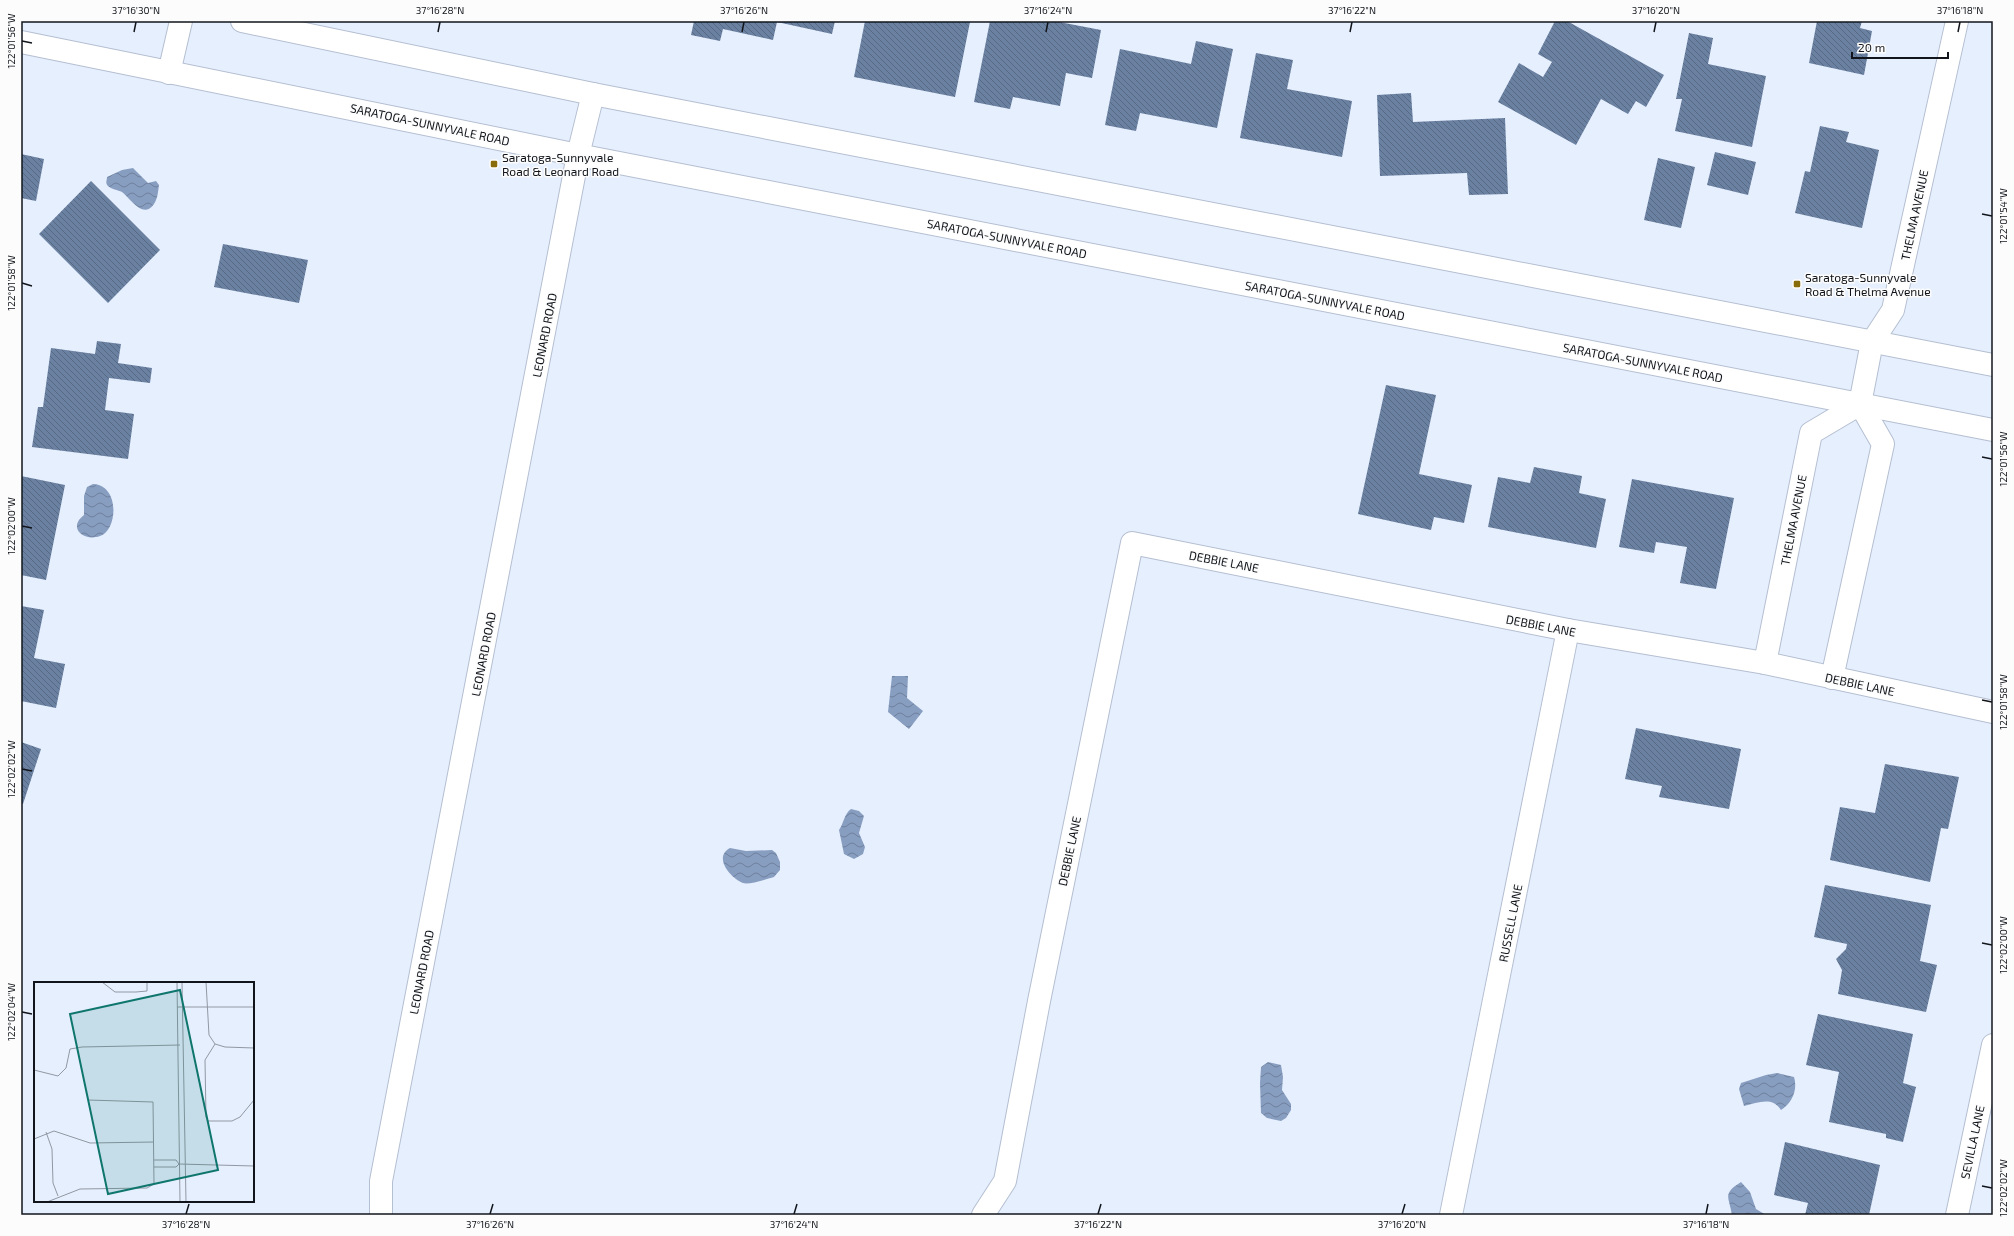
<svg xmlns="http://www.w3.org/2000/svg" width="2014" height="1236" font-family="'Exo 2',sans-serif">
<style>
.water{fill:url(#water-waves)}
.building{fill:url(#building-back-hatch)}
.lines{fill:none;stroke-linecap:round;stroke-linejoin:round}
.street-casing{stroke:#b4bfd1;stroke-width:24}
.primary-casing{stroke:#b4bfd1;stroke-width:24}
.street{stroke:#fff;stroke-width:22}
.primary{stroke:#fff;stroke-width:22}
.ticks{fill:none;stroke:#11151b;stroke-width:1.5}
.poi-dot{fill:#896c0b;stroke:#fcfcfc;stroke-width:1.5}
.labels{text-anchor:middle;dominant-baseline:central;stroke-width:3;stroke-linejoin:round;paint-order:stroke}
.street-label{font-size:12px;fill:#11151b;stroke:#fcfcfc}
.poi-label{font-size:12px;fill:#11151b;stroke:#fcfcfc;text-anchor:start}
.inset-road{fill:none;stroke:#9198a3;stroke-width:1}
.view{fill:#0f766e;fill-opacity:0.15;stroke:#0f766e;stroke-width:2}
.inset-edge{fill:none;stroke:#11151b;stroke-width:2}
.neatline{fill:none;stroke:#11151b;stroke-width:1.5}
.ticks-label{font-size:10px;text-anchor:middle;fill:#11151b}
</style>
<defs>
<pattern id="water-waves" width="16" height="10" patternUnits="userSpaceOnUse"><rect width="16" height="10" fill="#889ec1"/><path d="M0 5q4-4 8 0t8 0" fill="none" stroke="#6e809c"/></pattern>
<pattern id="building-back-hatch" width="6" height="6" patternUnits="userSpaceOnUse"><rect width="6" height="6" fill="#6b81a2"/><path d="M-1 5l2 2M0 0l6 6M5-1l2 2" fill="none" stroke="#576883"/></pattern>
</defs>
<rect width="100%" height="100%" fill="#e6effe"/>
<g class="water">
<path d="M133,168L148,183L156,181L159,185C158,191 158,198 154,204C143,220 131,199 122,192C118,190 111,189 108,186C105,183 107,180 107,177L122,170Z"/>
<path d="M93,484C120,485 118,530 100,536C84,542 67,528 84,515V496L87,487Z"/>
<path d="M892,676H908L907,698L923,711L909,729L888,712Z"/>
<path d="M851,809L859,811L864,816L859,833L865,847L863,854L854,859L844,854L839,830C844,823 844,814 851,809Z"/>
<path d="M730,848L746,851L772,850L776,853L780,862V870L774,877C767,879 749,885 743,883C730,878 713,857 730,848Z"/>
<path d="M1268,1062L1281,1065L1283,1077L1282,1090L1291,1104V1110L1286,1118L1281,1121L1267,1118L1261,1113L1260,1083L1261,1067Z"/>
<path d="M1777,1073L1794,1077C1798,1090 1792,1103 1781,1110C1772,1096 1758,1103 1744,1106L1739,1089L1741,1083L1766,1075Z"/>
<path d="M1741,1182L1750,1192L1756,1209L1766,1215H1732C1729,1196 1722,1194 1741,1182Z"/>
</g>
<g class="building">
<path d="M694,21H835L832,34L777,22L773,40L723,29L720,41L691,35Z"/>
<path d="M865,21L970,22L955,97L854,77Z"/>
<path d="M990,21H1054L1101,30L1092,78L1066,73L1060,106L1013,97L1010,109L974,102Z"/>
<path d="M1555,21H1567L1664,75L1646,107L1636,101L1628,114L1601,99L1576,145L1498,102L1519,63L1543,77L1552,62L1538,54Z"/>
<path d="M1817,21H1862L1860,28L1872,31L1864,75L1809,63Z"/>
<path d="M1689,33L1713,38L1708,64L1766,76L1752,147L1675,131L1682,99H1676Z"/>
<path d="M1196,41L1233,49L1217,128L1140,113L1136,131L1105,125L1120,49L1191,64Z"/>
<path d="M1256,53L1293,60L1287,89L1352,101L1342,157L1240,138Z"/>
<path d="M1411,93L1413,122L1505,118L1508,194L1469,195L1467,173L1380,176L1377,95Z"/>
<path d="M1820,126L1849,132L1846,142L1879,150L1862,228L1795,213L1805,171L1810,172Z"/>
<path d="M1715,152L1756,162L1748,195L1707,185Z"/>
<path d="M21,154L44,159L36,201L21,198Z"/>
<path d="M1658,158L1695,167L1681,228L1644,220Z"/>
<path d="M91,181L160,250L108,303L39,234Z"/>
<path d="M223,244L308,260L299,303L214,287Z"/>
<path d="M97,341L121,344L118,363L152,368L150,383L109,378L105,410L134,414L128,459L32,447L38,407H43L51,348L95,354Z"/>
<path d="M1386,385L1436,395L1419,474L1472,485L1464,523L1434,517L1431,530L1358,514Z"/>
<path d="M1534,467L1582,476L1579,493L1606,499L1596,548L1488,527L1498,477L1530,483Z"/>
<path d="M21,476L65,485L46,580L21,575Z"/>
<path d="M1632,479L1734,498L1716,589L1680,583L1687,547L1656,542L1654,553L1619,547Z"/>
<path d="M21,606L44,610L34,658L65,664L56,708L21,701Z"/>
<path d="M1636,728L1741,749L1729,809L1659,797L1662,786L1625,779Z"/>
<path d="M21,742L41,749L23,804L21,803Z"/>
<path d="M1885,764L1959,777L1948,829L1941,828L1930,882L1830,860L1840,807L1875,813Z"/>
<path d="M1825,885L1931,905L1920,961L1937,965L1926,1012L1838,994L1842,970L1836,959L1846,949L1847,944L1814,937Z"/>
<path d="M1818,1014L1913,1034L1903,1083L1916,1087L1903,1142L1886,1138V1134L1829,1122L1839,1072L1806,1065Z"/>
<path d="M1785,1142L1880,1165L1869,1215H1805L1808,1203L1774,1195Z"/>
</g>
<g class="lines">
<defs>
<g id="street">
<path d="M169,73L181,21"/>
<path d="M1860,404L1872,342L1893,310L1957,21"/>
<path d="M1765,663L1811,433L1860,404L1883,444L1832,678"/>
<path d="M381,1215V1181L578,155L593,94"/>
<path d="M983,1215L1005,1181L1039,1001L1132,543L1568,630L1765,663L1993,712"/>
<path d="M1451,1215L1568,630"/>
<path d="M1957,1215L1993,1045"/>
</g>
<g id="primary">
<path d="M242,21L593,94L1993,365"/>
<path d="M21,42L578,155L1993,430"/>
</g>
</defs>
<use href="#street" class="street-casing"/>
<use href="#primary" class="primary-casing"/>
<use href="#street" class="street"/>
<use href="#primary" class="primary"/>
</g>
<path class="ticks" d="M134,32L136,22M438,32L440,22M742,32L744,22M1046,32L1048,22M1350,32L1352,22M1654,32L1656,22M1958,32L1960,22M22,41L32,43M1982,214L1992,216M22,283L32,286M1982,457L1992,459M22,526L32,528M1982,700L1992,702M22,769L32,771M1982,943L1992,945M22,1012L32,1014M1982,1186L1992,1188M186,1214L189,1204M490,1214L493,1204M794,1214L797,1204M1098,1214L1101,1204M1402,1214L1405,1204M1706,1214L1708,1204"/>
<g class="poi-dot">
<rect x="490" y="160" width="8" height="8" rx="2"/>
<rect x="1793" y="280" width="8" height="8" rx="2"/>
</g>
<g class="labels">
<g class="street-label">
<text transform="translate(430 124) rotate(12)">SARATOGA-SUNNYVALE ROAD</text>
<text transform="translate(1914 215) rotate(-78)">THELMA AVENUE</text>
<text transform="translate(1007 238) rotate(11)">SARATOGA-SUNNYVALE ROAD</text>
<text transform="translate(1325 300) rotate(11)">SARATOGA-SUNNYVALE ROAD</text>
<text transform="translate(544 335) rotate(-79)">LEONARD ROAD</text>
<text transform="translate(1643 362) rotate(11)">SARATOGA-SUNNYVALE ROAD</text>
<text transform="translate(1793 520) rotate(-79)">THELMA AVENUE</text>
<text transform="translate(1224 561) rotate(11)">DEBBIE LANE</text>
<text transform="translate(1541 625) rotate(11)">DEBBIE LANE</text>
<text transform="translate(483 654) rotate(-79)">LEONARD ROAD</text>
<text transform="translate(1860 684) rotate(12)">DEBBIE LANE</text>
<text transform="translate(1069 851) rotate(-78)">DEBBIE LANE</text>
<text transform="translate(1510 923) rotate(-79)">RUSSELL LANE</text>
<text transform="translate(421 972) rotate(-79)">LEONARD ROAD</text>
<text transform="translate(1972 1142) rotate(-78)">SEVILLA LANE</text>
</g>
<g class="poi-label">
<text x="502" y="157">Saratoga-Sunnyvale<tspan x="502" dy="14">Road &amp; Leonard Road</tspan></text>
<text x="1805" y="277">Saratoga-Sunnyvale<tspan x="1805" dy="14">Road &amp; Thelma Avenue</tspan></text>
</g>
</g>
<g transform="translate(34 982)">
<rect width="220" height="220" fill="#e6effe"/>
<path class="inset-road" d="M68,0L81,10H102L113,9V0M143,0L146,220M148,0L152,220M172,0L175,53L181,62L191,65L220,66M143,25H220M181,62L171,78L172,135L174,139H198L206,135L220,118M0,88L24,94L32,86L36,67L48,65L146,63M12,150L18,167L19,201L24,214M0,157L20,149L56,161L120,160M145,182L220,184M120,185H142L145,182L142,178H120M13,220L46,207L113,206L120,202L119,120L54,118"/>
<path class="view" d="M146,8L184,188L74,212L36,32Z"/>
<rect width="220" height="220" class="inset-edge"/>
</g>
<rect width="2014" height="1236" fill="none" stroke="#fcfcfc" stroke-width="44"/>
<path d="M1852 52v6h96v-6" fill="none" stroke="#11151b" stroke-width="2"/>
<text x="1858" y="52" font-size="12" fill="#11151b" stroke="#fcfcfc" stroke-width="3" paint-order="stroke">20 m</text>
<rect x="22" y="22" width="1970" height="1192" class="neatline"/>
<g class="ticks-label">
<text x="136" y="14">37°16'30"N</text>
<text x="440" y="14">37°16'28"N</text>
<text x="744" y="14">37°16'26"N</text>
<text x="1048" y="14">37°16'24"N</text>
<text x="1352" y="14">37°16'22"N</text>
<text x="1656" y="14">37°16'20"N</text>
<text x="1960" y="14">37°16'18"N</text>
<text transform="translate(11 41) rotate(-90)" y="4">122°01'56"W</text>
<text transform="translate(2003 216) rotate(-90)" y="4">122°01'54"W</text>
<text transform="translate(11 283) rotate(-90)" y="4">122°01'58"W</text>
<text transform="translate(2003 459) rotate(-90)" y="4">122°01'56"W</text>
<text transform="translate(11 526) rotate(-90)" y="4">122°02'00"W</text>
<text transform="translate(2003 702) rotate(-90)" y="4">122°01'58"W</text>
<text transform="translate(11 769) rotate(-90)" y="4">122°02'02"W</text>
<text transform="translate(2003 945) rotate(-90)" y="4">122°02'00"W</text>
<text transform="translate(11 1012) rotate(-90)" y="4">122°02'04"W</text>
<text transform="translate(2003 1188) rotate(-90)" y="4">122°02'02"W</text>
<text x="186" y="1228">37°16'28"N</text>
<text x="490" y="1228">37°16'26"N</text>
<text x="794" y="1228">37°16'24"N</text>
<text x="1098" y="1228">37°16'22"N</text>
<text x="1402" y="1228">37°16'20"N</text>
<text x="1706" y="1228">37°16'18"N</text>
</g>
</svg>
